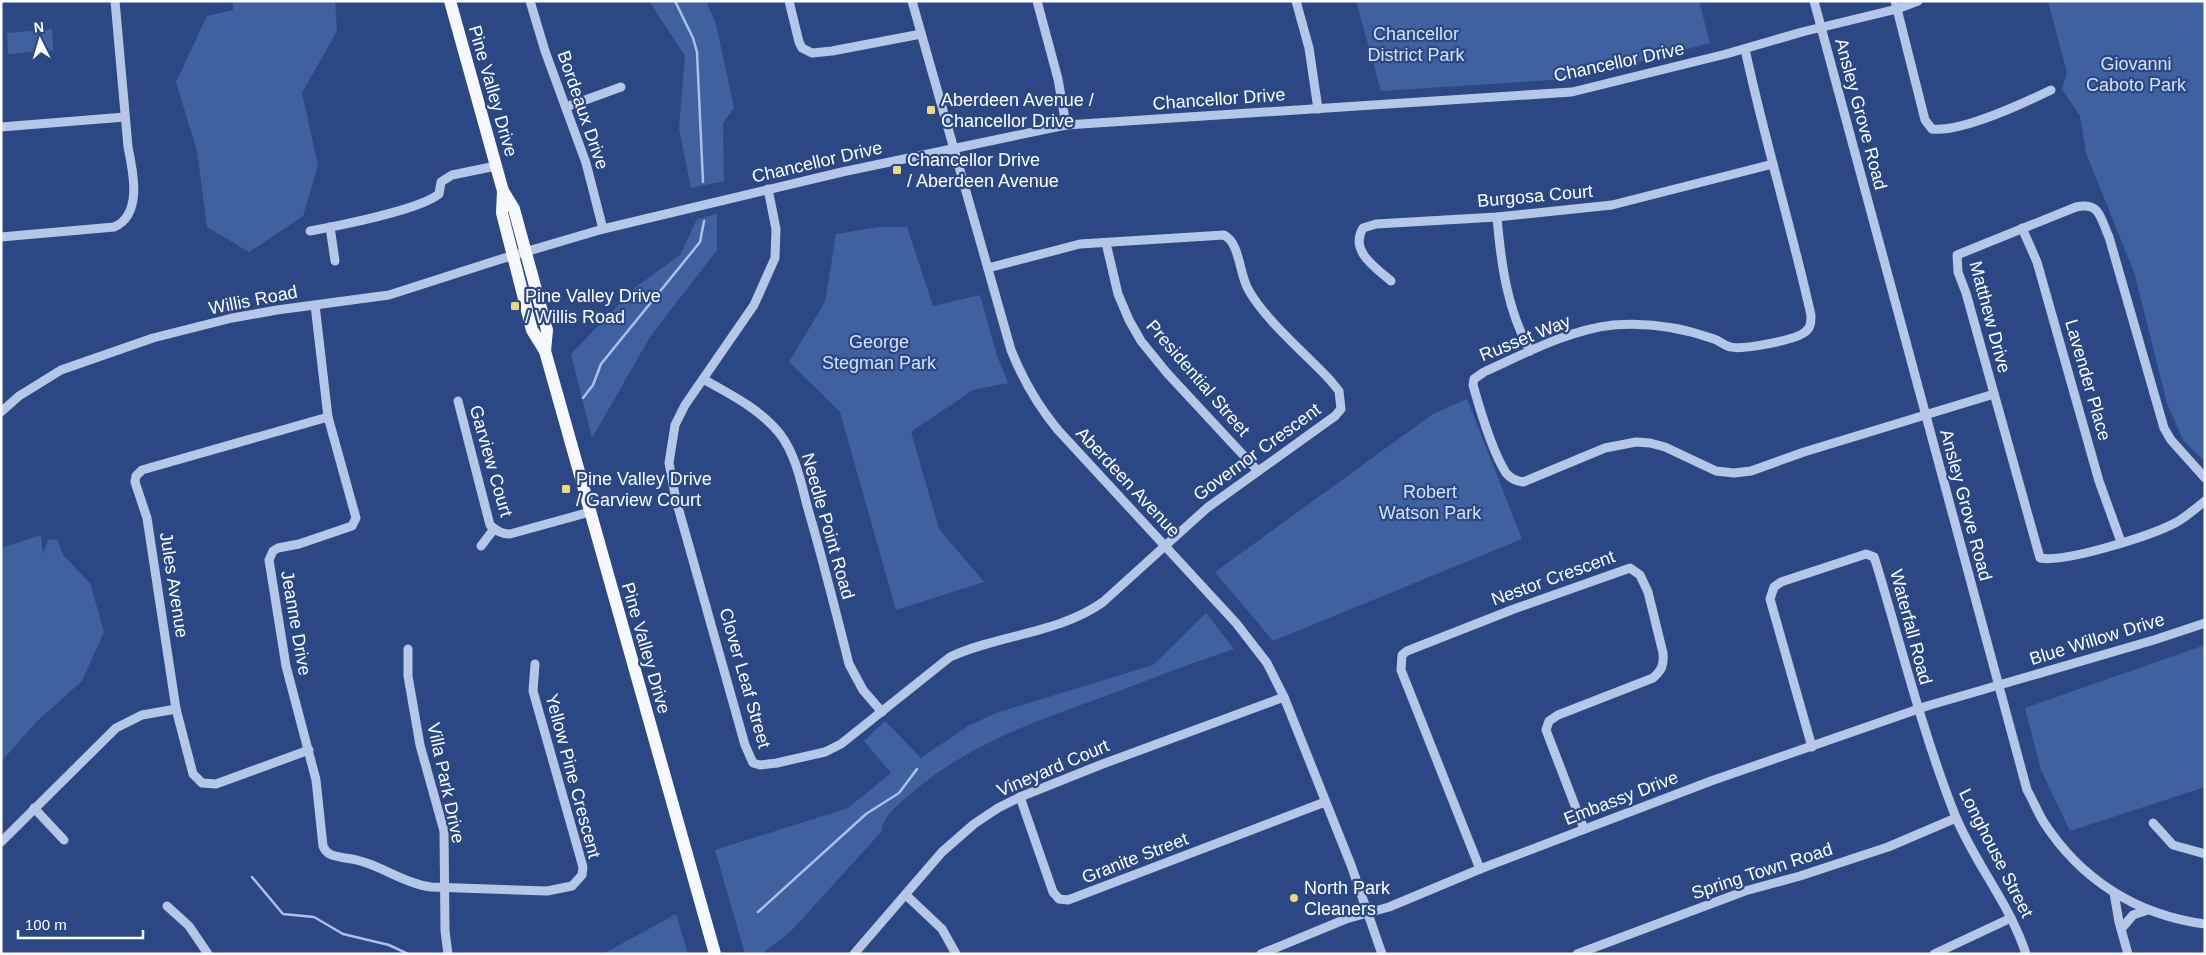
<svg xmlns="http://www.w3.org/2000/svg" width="2206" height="955" font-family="Arial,sans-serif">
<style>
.green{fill:#4061a0}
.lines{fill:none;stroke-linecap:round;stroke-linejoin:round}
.stream{stroke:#aac0e7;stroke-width:2.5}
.minor{stroke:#b5c6e6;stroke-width:9}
.major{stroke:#f6f8fe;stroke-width:12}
.poi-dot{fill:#ecd87d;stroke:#2b4884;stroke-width:2}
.labels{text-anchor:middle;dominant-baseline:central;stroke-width:4.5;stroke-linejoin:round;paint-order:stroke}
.park-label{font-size:18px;fill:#d8e2f6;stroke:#2b4884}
.street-label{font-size:18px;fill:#fff;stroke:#2b4884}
.poi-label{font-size:18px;fill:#fff;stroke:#2b4884;text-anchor:start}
</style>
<rect width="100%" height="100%" fill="#2b4884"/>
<g class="green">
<path d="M233,1H335L337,31L302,93L318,165L303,216L249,252L207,227L197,151L176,82L207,16L233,10Z"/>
<path d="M649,1H706L716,24L734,108L723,123L724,181L691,188L679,128L685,56Z"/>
<path d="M1356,1H1699L1710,43L1590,75L1568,79L1381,91Z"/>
<path d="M2048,1H2205V462L2183,440L2167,403L2134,272L2086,153L2080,116L2062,89L2067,73Z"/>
<path d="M52,29L53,50L8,54L7,33Z"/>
<path d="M717,214V250L650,337L592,438L571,354L636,287L680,255L697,219Z"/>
<path d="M879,227H907L933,306L980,295L997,356L1008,383L973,390L911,432L939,529L984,582L896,610L840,412L789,362L825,302L836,234Z"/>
<path d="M1467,399L1522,539L1273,641L1215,572L1433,414Z"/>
<path d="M41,535L43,555L48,540L57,539L63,555L90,583L104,632L82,681L36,722L1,762V548Z"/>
<path d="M1206,613L1234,649C1191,663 1148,680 1106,696C1033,722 968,744 908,796C898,805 882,817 882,831L792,930L762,954H745L715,850L848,808L891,773L864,741L885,721L921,758L968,726L996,713L1153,665Z"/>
<path d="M2205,645V787L2070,831L2041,770L2025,708Z"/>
<path d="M676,914L688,954H603Z"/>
</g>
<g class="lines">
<g class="stream">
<path d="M675,1L693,38L697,52L703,182"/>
<path d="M583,398L593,385L601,364L700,242L704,221"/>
<path d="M252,877L283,914L314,917L343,934L389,945L408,954"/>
<path d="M758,912L866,814L899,793L917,769"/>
</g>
<g class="minor">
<path d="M530,1L545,51L586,163L603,229"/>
<path d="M789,1L799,42L802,48L812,53L832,51L921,34"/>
<path d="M912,1L1011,350C1023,380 1037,405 1058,430L1236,623L1267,663L1284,697L1351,865L1382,954"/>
<path d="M1037,1L1058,79L1066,125"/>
<path d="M1296,1L1309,48L1318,109"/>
<path d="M1814,1L2027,790C2033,800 2037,811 2043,821C2080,879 2136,915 2205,924"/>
<path d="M1895,1L1925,120L1932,129C1961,133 2024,103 2051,90"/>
<path d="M1745,49C1764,138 1791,226 1811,315C1811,322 1811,328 1805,332C1796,340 1743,350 1731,347C1725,346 1720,341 1714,339C1681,327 1647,322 1613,325C1568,330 1524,354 1484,372L1474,379L1473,385C1480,410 1492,451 1506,473C1511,479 1516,481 1523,482L1605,448L1636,442L1650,443L1665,447L1716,471L1734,473L1751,471L1804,452L1994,394"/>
<path d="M566,107L621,87"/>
<path d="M1,127L125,117"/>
<path d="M768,189L776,229L775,258L754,305L685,405L675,425L669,463L676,500L745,745L753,763L760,765L777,763L825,752L841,744L950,657C1000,634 1058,634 1103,602L1207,508L1335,416L1341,409L1339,391L1330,380C1306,354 1264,319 1248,289C1239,273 1240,243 1224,235L1080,244L988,268"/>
<path d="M1497,217C1501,264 1507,309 1530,351"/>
<path d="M330,227L335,261"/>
<path d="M2022,228L2037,262L2099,481L2121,542"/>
<path d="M310,231C337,226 419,210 439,194L441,182L452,175L496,166"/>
<path d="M1,237L114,227C143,215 133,171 128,147L115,1"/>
<path d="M1106,243L1118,294L1129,320L1141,341L1167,373L1258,471"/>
<path d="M1391,281C1376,268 1349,251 1363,228L1376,224L1497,217L1612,205L1773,164"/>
<path d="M315,305L328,417L356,518L352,526L299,544L278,548L273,551L269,560L286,666L316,780L323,846C327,856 335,856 345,858C376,861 401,883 431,887L547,891L572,886L582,875L583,867L533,691L535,664"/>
<path d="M703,379C730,394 760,409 780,434C796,455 801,483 808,509C823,560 836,612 849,664L863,690L882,712"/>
<path d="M458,401L490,525C496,531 502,534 510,534L590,512"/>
<path d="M1,412L19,396L61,370L153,338L232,318L277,310L389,295L498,260L603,229L842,172L1066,125L1572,92L1726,54L1802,32L1897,9L1918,1"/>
<path d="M2205,478L2171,440L2164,428L2109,237C2100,218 2101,202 2076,207L1957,255L1958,272L1966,293L2040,558C2066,563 2153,535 2177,522C2187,516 2196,508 2205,501"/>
<path d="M481,546L494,529"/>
<path d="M408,649V676L420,745L444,831L445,931L448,954"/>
<path d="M1812,747L1770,599L1774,587L1781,582L1866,554L1874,557L1877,566C1902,649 1923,734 1955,815C1975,864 2010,904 2026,954"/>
<path d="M309,750L216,784L202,783L193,774L176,709L147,518L135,482L136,476L142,470L328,417"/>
<path d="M1020,797L1053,892L1059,899L1068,900L1325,802"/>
<path d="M34,808L64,840"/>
<path d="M2153,823L2173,845L2205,854"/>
<path d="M1,842L116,728L142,715L176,709"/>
<path d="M1480,869L1401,670L1402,655L1407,651L1514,609L1630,568L1640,575L1648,592L1663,653C1664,665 1662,670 1653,678L1558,715L1549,721L1546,730L1584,829"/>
<path d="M2114,893L2119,922L2128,954"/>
<path d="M906,895L942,929L956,954"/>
<path d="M167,906L189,926L208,954"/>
<path d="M2122,928L2133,915L2148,910"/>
<path d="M854,954L942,852L974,824L998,808L1020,797L1100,765L1284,697"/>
<path d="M1261,954L1346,919L1389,907L1480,869L1711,781L1927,706L2154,640L2205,623"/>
<path d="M1577,954L1745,891L1800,876L1888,847L1956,818"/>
<path d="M1934,954L2011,918"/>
</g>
<g class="major">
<path d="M450,1L503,191L514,209L547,330L545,351"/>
<path d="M503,191L502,213L532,330L545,351L715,954"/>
</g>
</g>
<g class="poi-dot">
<rect x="926" y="105" width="10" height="10" rx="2.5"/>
<rect x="892" y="165" width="10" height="10" rx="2.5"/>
<rect x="510" y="301" width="10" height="10" rx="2.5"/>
<rect x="561" y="484" width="10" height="10" rx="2.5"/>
<circle cx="1294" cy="898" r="5"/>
</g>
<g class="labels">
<g class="park-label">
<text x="1416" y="34">Chancellor<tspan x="1416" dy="21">District Park</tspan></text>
<text x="2136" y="64">Giovanni<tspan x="2136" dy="21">Caboto Park</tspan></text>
<text x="879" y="342">George<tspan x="879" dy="21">Stegman Park</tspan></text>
<text x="1430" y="492">Robert<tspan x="1430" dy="21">Watson Park</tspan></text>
</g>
<g class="street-label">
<text transform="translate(1619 62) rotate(-12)">Chancellor Drive</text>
<text transform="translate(493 91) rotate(74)">Pine Valley Drive</text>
<text transform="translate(1219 99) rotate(-4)">Chancellor Drive</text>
<text transform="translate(583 110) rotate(71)">Bordeaux Drive</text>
<text transform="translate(1861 114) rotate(75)">Ansley Grove Road</text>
<text transform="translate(817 162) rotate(-13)">Chancellor Drive</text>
<text transform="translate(1535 196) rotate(-5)">Burgosa Court</text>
<text transform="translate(253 300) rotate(-11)">Willis Road</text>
<text transform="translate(1990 317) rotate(75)">Matthew Drive</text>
<text transform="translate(1525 338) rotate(-22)">Russet Way</text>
<text transform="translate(1198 378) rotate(49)">Presidential Street</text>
<text transform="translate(2088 380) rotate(74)">Lavender Place</text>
<text transform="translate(1257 452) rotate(-36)">Governor Crescent</text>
<text transform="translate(491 461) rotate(74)">Garview Court</text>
<text transform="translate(1128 482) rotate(47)">Aberdeen Avenue</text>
<text transform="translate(1966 505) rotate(75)">Ansley Grove Road</text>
<text transform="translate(828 526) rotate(74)">Needle Point Road</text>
<text transform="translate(1553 578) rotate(-20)">Nestor Crescent</text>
<text transform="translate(174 585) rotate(81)">Jules Avenue</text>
<text transform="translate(296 623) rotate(80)">Jeanne Drive</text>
<text transform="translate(1911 627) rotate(75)">Waterfall Road</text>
<text transform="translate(2097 639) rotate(-17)">Blue Willow Drive</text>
<text transform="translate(646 648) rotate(74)">Pine Valley Drive</text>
<text transform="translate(745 678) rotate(74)">Clover Leaf Street</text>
<text transform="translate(1053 768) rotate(-23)">Vineyard Court</text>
<text transform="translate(573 776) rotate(75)">Yellow Pine Crescent</text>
<text transform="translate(446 783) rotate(78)">Villa Park Drive</text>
<text transform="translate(1621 798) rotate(-21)">Embassy Drive</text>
<text transform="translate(1996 853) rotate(63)">Longhouse Street</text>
<text transform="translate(1135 858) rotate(-21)">Granite Street</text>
<text transform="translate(1762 871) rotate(-18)">Spring Town Road</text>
</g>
<g class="poi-label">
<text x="941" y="100">Aberdeen Avenue /<tspan x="941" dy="21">Chancellor Drive</tspan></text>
<text x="907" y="160">Chancellor Drive<tspan x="907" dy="21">/ Aberdeen Avenue</tspan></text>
<text x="525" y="296">Pine Valley Drive<tspan x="525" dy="21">/ Willis Road</tspan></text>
<text x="576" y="479">Pine Valley Drive<tspan x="576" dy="21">/ Garview Court</tspan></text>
<text x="1304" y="888">North Park<tspan x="1304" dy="21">Cleaners</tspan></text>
</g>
</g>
<rect width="2206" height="955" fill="none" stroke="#ffffff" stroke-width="5"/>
<g transform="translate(40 40) rotate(355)" stroke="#2b4884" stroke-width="4" paint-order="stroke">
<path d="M0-4L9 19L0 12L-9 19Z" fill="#ffffff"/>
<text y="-8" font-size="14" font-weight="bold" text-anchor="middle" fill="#ffffff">N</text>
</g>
<path d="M18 930v8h125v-8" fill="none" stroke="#ffffff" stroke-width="2.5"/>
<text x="25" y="930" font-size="15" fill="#ffffff" stroke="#2b4884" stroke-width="4" paint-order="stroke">100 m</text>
</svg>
